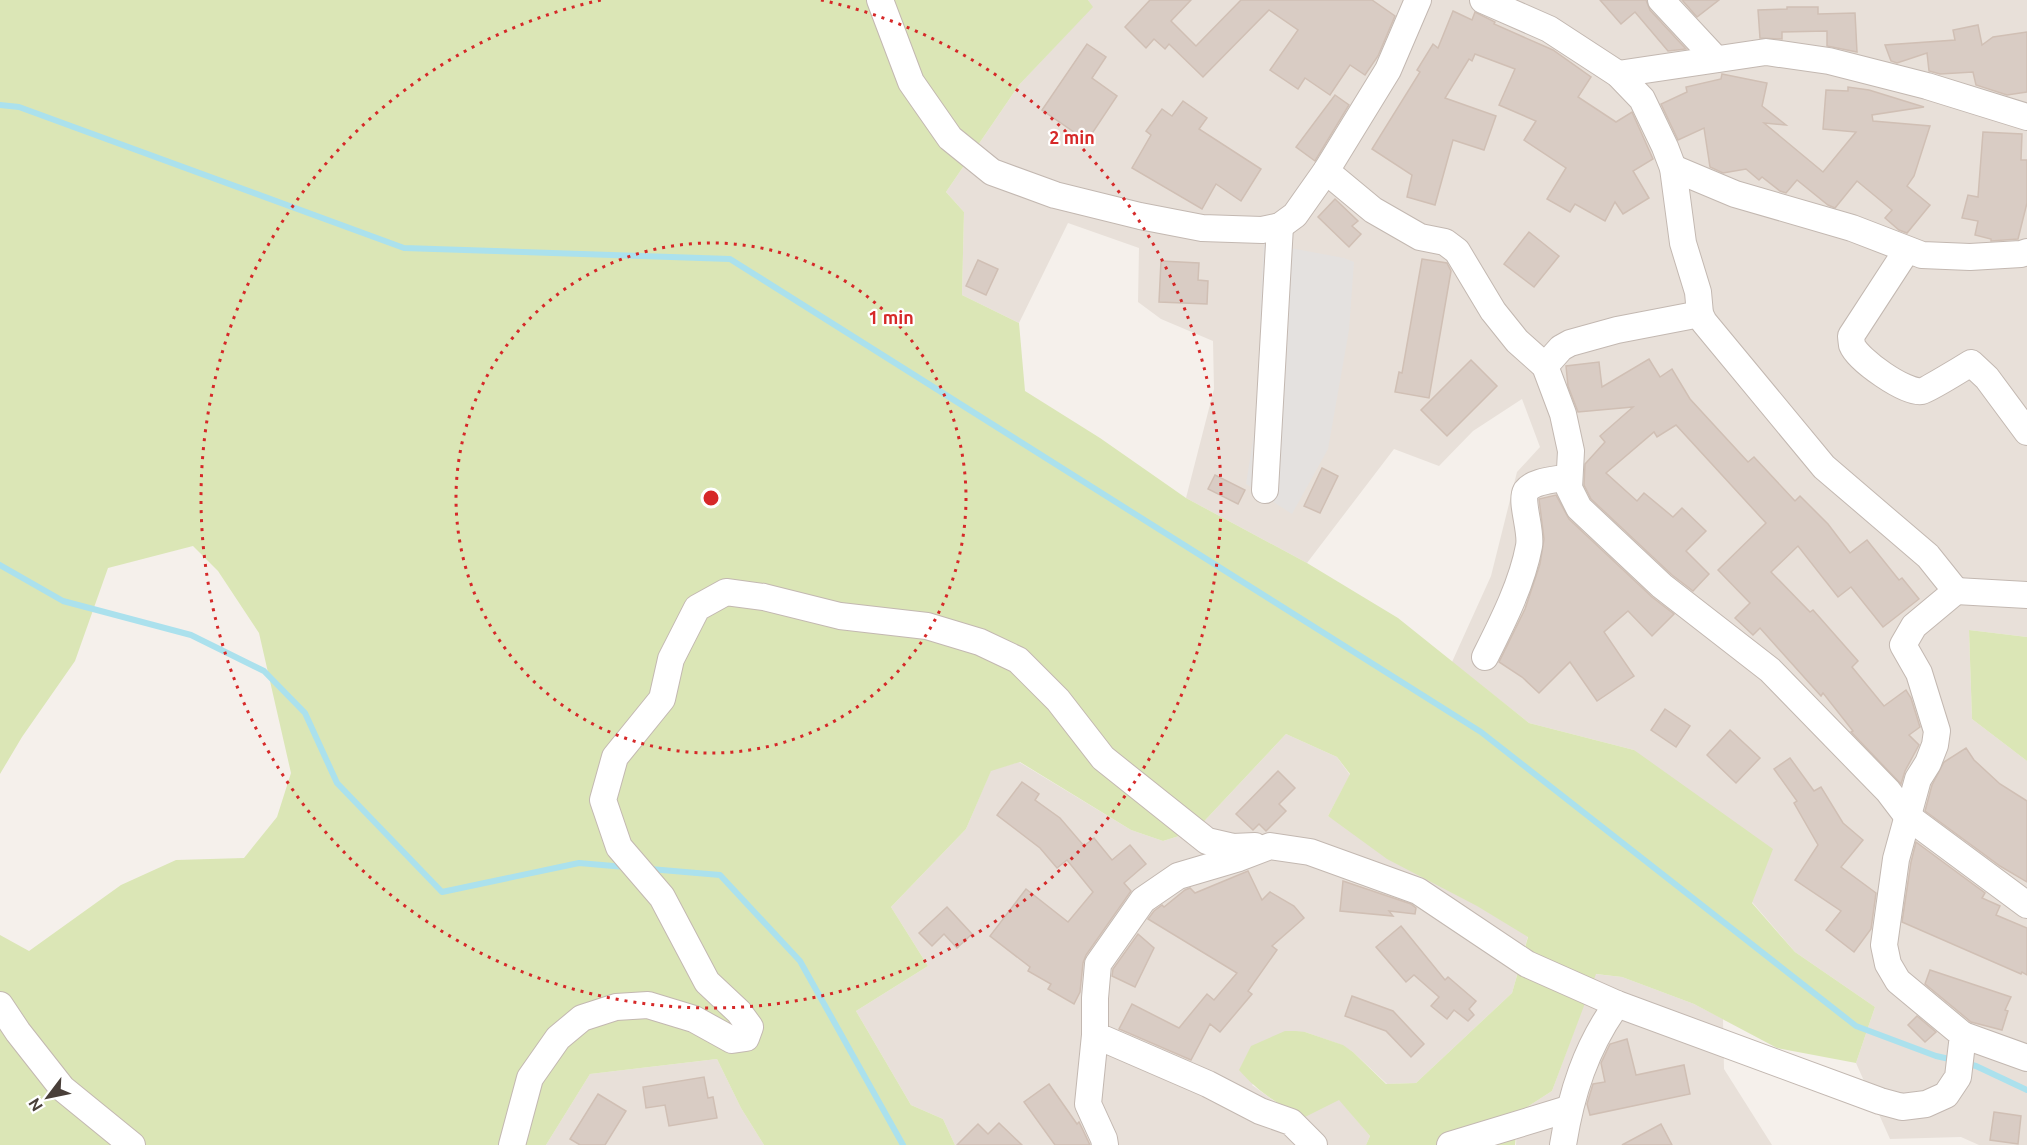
<svg xmlns="http://www.w3.org/2000/svg" width="2027" height="1145" font-family="Ubuntu,sans-serif">
<style>
.residential{fill:#e8e0d9}
.green{fill:#dbe6b6}
.parking{fill:#e4e1df}
.lines{fill:none;stroke-linecap:round;stroke-linejoin:round}
.stream{stroke:#abe1ed;stroke-width:6}
.building{fill:#d9ccc4;stroke:#d0bfb4;stroke-width:1.5}
.minor-casing{stroke:#c3b8b1;stroke-width:28}
.minor{stroke:#fff;stroke-width:26}
.ring{fill:none;stroke:#d62828;stroke-width:3;stroke-dasharray:3 6}
.centre{fill:#d62828;stroke:#fff;stroke-width:3}
.ring-label{font-size:18px;text-anchor:middle;font-weight:bold;fill:#d62828;stroke:#fff;stroke-width:4.5;stroke-linejoin:round;paint-order:stroke}
</style>
<rect width="100%" height="100%" fill="#f5f0eb"/>
<g class="residential">
<path d="M1088,0H2027V637L1969,630L1972,719L2027,761V1145H1979L1961,1137L1890,1139L1856,1063L1875,1007L1795,952L1752,902L1634,750L1529,723L1452,662L1491,576L1517,472L1540,447L1522,399L1473,431L1439,466L1394,449L1307,563L1186,498L1214,389L1213,341L1161,319L1138,302L1139,248L1068,223L1019,323L962,295L964,212L946,192L1019,85L1092,7Z"/>
<path d="M1286,734L1337,757L1350,775L1328,816L1528,936L1512,993L1416,1083L1387,1084L1353,1052L1342,1045L1305,1032L1252,1085L1277,1103L1302,1117L1339,1099L1370,1136L1366,1145H955L943,1119L911,1105L856,1011L928,966L891,907L966,829L991,770L1019,762L1131,830L1163,841L1195,831Z"/>
<path d="M1595,974L1622,977L1694,1004L1723,1019L1724,1069L1772,1145H1516L1518,1113L1552,1091Z"/>
<path d="M717,1059L741,1108L764,1145H546L590,1074Z"/>
</g>
<g class="green">
<path d="M0,0H1088L1093,7L1019,85L946,192L964,212L962,295L1019,323L1025,391L1100,438L1186,498L1307,563L1398,618L1529,723L1634,750L1773,849L1752,903L1795,952L1875,1007L1856,1063L1777,1048L1694,1004L1622,977L1596,974L1552,1091L1518,1113L1515,1145H1366L1370,1136L1339,1100L1303,1118C1278,1104 1257,1091 1239,1070L1251,1046L1285,1031H1296L1305,1032L1343,1045L1353,1052L1386,1084L1416,1083L1512,993L1528,937L1477,906L1387,859L1328,816L1350,774L1337,757L1286,734L1195,831L1163,841L1131,830L1020,762L991,771L966,829L891,907L928,966L856,1011L911,1105L943,1119L955,1145H764L741,1108L717,1059L590,1074L546,1145H0V935L29,951L121,885L176,860L244,858L277,817L291,773L259,633L218,571L193,546L108,568L75,661L22,737L0,774Z"/>
<path d="M1969,630L2027,637V761L1972,719Z"/>
</g>
<path class="parking" d="M1264,243L1344,258L1354,262L1349,330L1328,449L1292,514L1246,484L1260,396V312Z"/>
<g class="lines">
<g class="stream">
<path d="M0,105L19,107L404,248L730,259L1481,732L1856,1026L1936,1056L1954,1060"/>
<path d="M0,565L63,601L191,635L264,671L305,713L337,783L442,892L579,863L625,867"/>
<path d="M650,869L720,875L800,961L903,1145"/>
<path d="M1964,1063L1976,1066L2027,1090"/>
</g>
</g>
<g class="building">
<path d="M1150,0H1191L1171,21L1196,46L1241,0H1372L1395,16L1378,56L1365,75L1350,65L1330,95L1305,78L1298,89L1270,70L1298,30L1269,10L1203,77L1169,44L1165,49L1154,39L1146,48L1125,27Z"/>
<path d="M1600,0H1646L1650,10L1686,49L1668,51L1635,12L1621,24Z"/>
<path d="M1682,0H1719L1697,17Z"/>
<path d="M1787,7H1818V14L1855,13L1857,52L1827,46V31L1782,32V39L1760,38L1758,10L1787,9Z"/>
<path d="M1453,11L1472,20L1475,12L1495,22L1494,24L1553,50L1591,77L1578,97L1616,122L1632,112L1653,159L1633,171L1649,198L1623,214L1615,202L1605,221L1575,204L1570,212L1547,199L1566,168L1524,140L1536,121L1499,105L1515,69L1475,54L1472,61L1469,59L1445,98L1496,116L1484,150L1453,140L1435,205L1407,197L1412,175L1372,149L1420,72L1417,70L1433,44L1438,48Z"/>
<path d="M1978,25L1982,45L1993,37L2027,32V92L2007,95L1976,85L1973,72L1940,74L1929,71L1927,53L1897,63L1891,61L1885,45L1955,40L1953,30Z"/>
<path d="M1087,44L1106,57L1092,78L1117,96L1087,141L1042,110Z"/>
<path d="M1722,74L1767,83L1762,106L1786,125L1764,123L1823,172L1856,132L1823,129L1826,90L1848,91V87L1869,90L1924,107L1872,115L1873,121L1930,126L1914,176L1907,186L1930,205L1907,233L1899,230L1885,218L1892,210L1857,181L1835,208L1828,205L1797,180L1786,193L1780,191L1762,177L1759,180L1746,169L1723,173L1710,167L1704,128L1678,140L1661,104L1687,92L1686,87L1721,79Z"/>
<path d="M1335,95L1349,105L1315,161L1296,147Z"/>
<path d="M1183,101L1207,118L1199,129L1261,169L1241,201L1216,184L1202,209L1132,168L1151,135L1146,131L1162,109L1172,116Z"/>
<path d="M1983,132L2022,134L2021,160H2027V203L2018,239L1991,241V239L1975,235L1978,221L1962,218L1968,195L1978,197Z"/>
<path d="M1335,199L1358,221L1352,226L1361,234L1349,247L1318,217Z"/>
<path d="M1529,232L1559,256L1534,287L1504,264Z"/>
<path d="M1422,259L1447,263L1451,271L1429,398L1395,392L1399,372L1402,373Z"/>
<path d="M978,260L998,269L986,295L966,286Z"/>
<path d="M1161,261L1199,263L1198,280L1208,281L1207,304L1159,302Z"/>
<path d="M1649,359L1660,377L1672,369L1690,399L1748,462L1754,457L1795,501L1800,496L1828,524L1850,553L1867,540L1899,580L1902,578L1919,599L1883,627L1851,587L1838,597L1798,546L1771,572L1810,612L1813,610L1858,661L1852,667L1884,706L1906,690L1911,698L1920,727L1909,735L1919,745L1905,771L1901,784L1851,732L1853,731L1823,693L1821,696L1760,628L1753,635L1735,618L1750,603L1718,570L1766,523L1676,425L1657,437L1654,432L1606,473L1637,501L1644,493L1673,517L1682,508L1706,531L1686,551L1709,574L1693,591L1672,575L1591,499L1584,485L1585,464L1605,442L1600,436L1633,407L1578,412L1568,386L1566,366L1599,362L1602,387Z"/>
<path d="M1471,360L1497,386L1447,436L1421,410Z"/>
<path d="M1322,468L1338,476L1320,513L1304,506Z"/>
<path d="M1215,475L1245,490L1238,504L1208,489Z"/>
<path d="M1556,495L1569,519L1652,597L1674,614L1652,636L1628,611L1604,632L1634,676L1597,701L1570,662L1539,693L1522,677L1499,662L1525,609L1540,564L1544,539L1539,499Z"/>
<path d="M1665,709L1690,726L1676,747L1651,730Z"/>
<path d="M1730,730L1760,758L1736,783L1707,755Z"/>
<path d="M1966,748L1974,760L2000,784L2027,801V882L2000,866L1925,811L1932,785L1944,762Z"/>
<path d="M1790,758L1814,791L1821,787L1843,823L1863,840L1841,867L1876,893L1871,929L1854,952L1826,930L1841,911L1795,880L1818,845L1794,803L1797,801L1774,769Z"/>
<path d="M1278,771L1295,788L1279,804L1286,811L1266,831L1259,824L1253,830L1236,814Z"/>
<path d="M1022,782L1039,794L1035,800L1060,818L1084,846L1094,838L1112,860L1130,845L1146,864L1124,883L1131,891L1086,955L1083,963L1080,992L1074,1004L1048,989L1051,984L1028,971L1030,967L990,936L1026,889L1068,922L1093,892L1067,860L1057,868L1040,848L997,815Z"/>
<path d="M1916,842L1985,893L1982,898L2000,906L1996,915L2027,928V975L2022,972L2021,974L1902,922L1911,862Z"/>
<path d="M1248,871L1262,900L1270,892L1294,906L1304,918L1272,946L1277,950L1248,991L1252,994L1220,1032L1210,1024L1191,1060L1119,1029L1132,1004L1179,1028L1207,994L1214,1000L1237,973L1148,919L1154,911L1162,905L1164,907L1185,890L1190,888L1195,893Z"/>
<path d="M1343,881L1411,904L1416,908L1415,914L1389,911L1393,916L1340,911Z"/>
<path d="M947,907L972,934L957,948L944,934L932,946L919,933Z"/>
<path d="M1401,926L1445,980L1448,977L1476,1001L1469,1009L1474,1015L1468,1021L1454,1010L1447,1019L1431,1006L1439,997L1414,975L1406,982L1376,947Z"/>
<path d="M1138,934L1154,948L1135,987L1112,976L1113,969Z"/>
<path d="M1930,970L2011,997L2005,1010L2008,1011L2002,1030L1971,1022L1925,984Z"/>
<path d="M1352,996L1393,1011L1424,1044L1411,1057L1386,1031L1345,1016Z"/>
<path d="M1917,1016L1936,1032L1925,1042L1908,1025Z"/>
<path d="M1627,1039L1636,1075L1684,1065L1690,1094L1590,1115L1587,1104L1593,1084L1605,1082L1601,1063L1610,1044Z"/>
<path d="M704,1077L708,1098L713,1097L717,1118L669,1126L665,1105L646,1108L643,1087Z"/>
<path d="M1049,1084L1077,1124L1079,1122L1081,1126L1090,1145H1055L1024,1102Z"/>
<path d="M598,1094L626,1111L605,1145H580L570,1139Z"/>
<path d="M1994,1112L2021,1116L2018,1144L1990,1140Z"/>
<path d="M999,1123L1022,1145H957L978,1124L988,1134Z"/>
<path d="M1661,1124L1672,1145H1622Z"/>
</g>
<g class="lines">
<defs>
<g id="minor">
<path d="M880,0L911,82L950,138L992,172L1055,195L1140,216L1202,228L1262,230L1280,226L1295,215L1326,171L1388,70L1418,0"/>
<path d="M1661,0L1716,59"/>
<path d="M1618,74L1766,52L1829,61L1927,86L2027,117"/>
<path d="M1673,168L1735,194L1852,228L1922,255L1970,257L2021,254L2027,252"/>
<path d="M1326,171L1373,210L1420,237L1445,242L1457,251L1493,311L1517,341L1545,366L1563,414L1571,451L1569,488L1579,508L1662,586L1770,670L1888,791L1907,816L2027,905"/>
<path d="M1907,250L1851,336C1851,337 1852,345 1852,345C1858,360 1906,394 1922,391C1927,390 1963,368 1971,363L1987,378L2027,432"/>
<path d="M1545,366L1561,348L1570,343L1617,330L1700,314"/>
<path d="M1265,490L1280,226"/>
<path d="M1956,591L2027,595"/>
<path d="M1485,657C1502,623 1522,584 1529,546C1532,531 1520,502 1526,491C1534,480 1557,480 1569,477"/>
<path d="M0,1005L18,1032L62,1088L132,1145"/>
<path d="M1095,1035L1088,1104L1104,1139L1105,1145"/>
<path d="M1963,1035L2027,1058"/>
<path d="M512,1145L530,1078L558,1038L582,1018L616,1007L648,1005L694,1019L732,1040L746,1038L750,1027L739,1012L707,982L662,897L619,847L603,800L615,757L662,699L671,659L697,608L726,592L764,597L840,616L927,626L980,642L1018,660L1058,700L1103,758L1207,841L1233,847L1255,846"/>
<path d="M1314,1145L1291,1122L1260,1111L1208,1084L1095,1035V998L1098,964L1143,900L1178,876L1239,858L1270,846L1310,852L1418,891L1527,964L1617,1004L1880,1101L1902,1107L1926,1104L1946,1095L1958,1077L1963,1035L1898,981L1888,964L1884,945L1896,859L1918,779L1928,763L1935,745L1937,731L1919,673L1903,645L1914,626L1956,591L1928,556L1824,467L1704,322L1700,314L1698,292L1683,243L1673,168L1665,147L1642,99L1618,74L1549,29L1483,0"/>
<path d="M1450,1145L1568,1109"/>
<path d="M1563,1145C1571,1094 1586,1047 1617,1004"/>
</g>
</defs>
<use href="#minor" class="minor-casing"/>
<use href="#minor" class="minor"/>
</g>
<g class="ring">
<circle cx="711" cy="498" r="255"/>
<path d="M821 0A510 510 0 1 1 601 0"/>
</g>
<circle cx="711" cy="498" r="9" class="centre"/>
<g class="ring-label">
<text x="1072" y="144">2 min</text>
<text x="891" y="324">1 min</text>
</g>
<g transform="translate(48 1097) rotate(238)" stroke="#ffffff" stroke-width="4.5" paint-order="stroke">
<path d="M0-4.5L10 22L0 15L-10 22Z" fill="#493f39"/>
<text y="-9" font-size="16" font-weight="bold" text-anchor="middle" fill="#493f39">N</text>
</g>
</svg>
